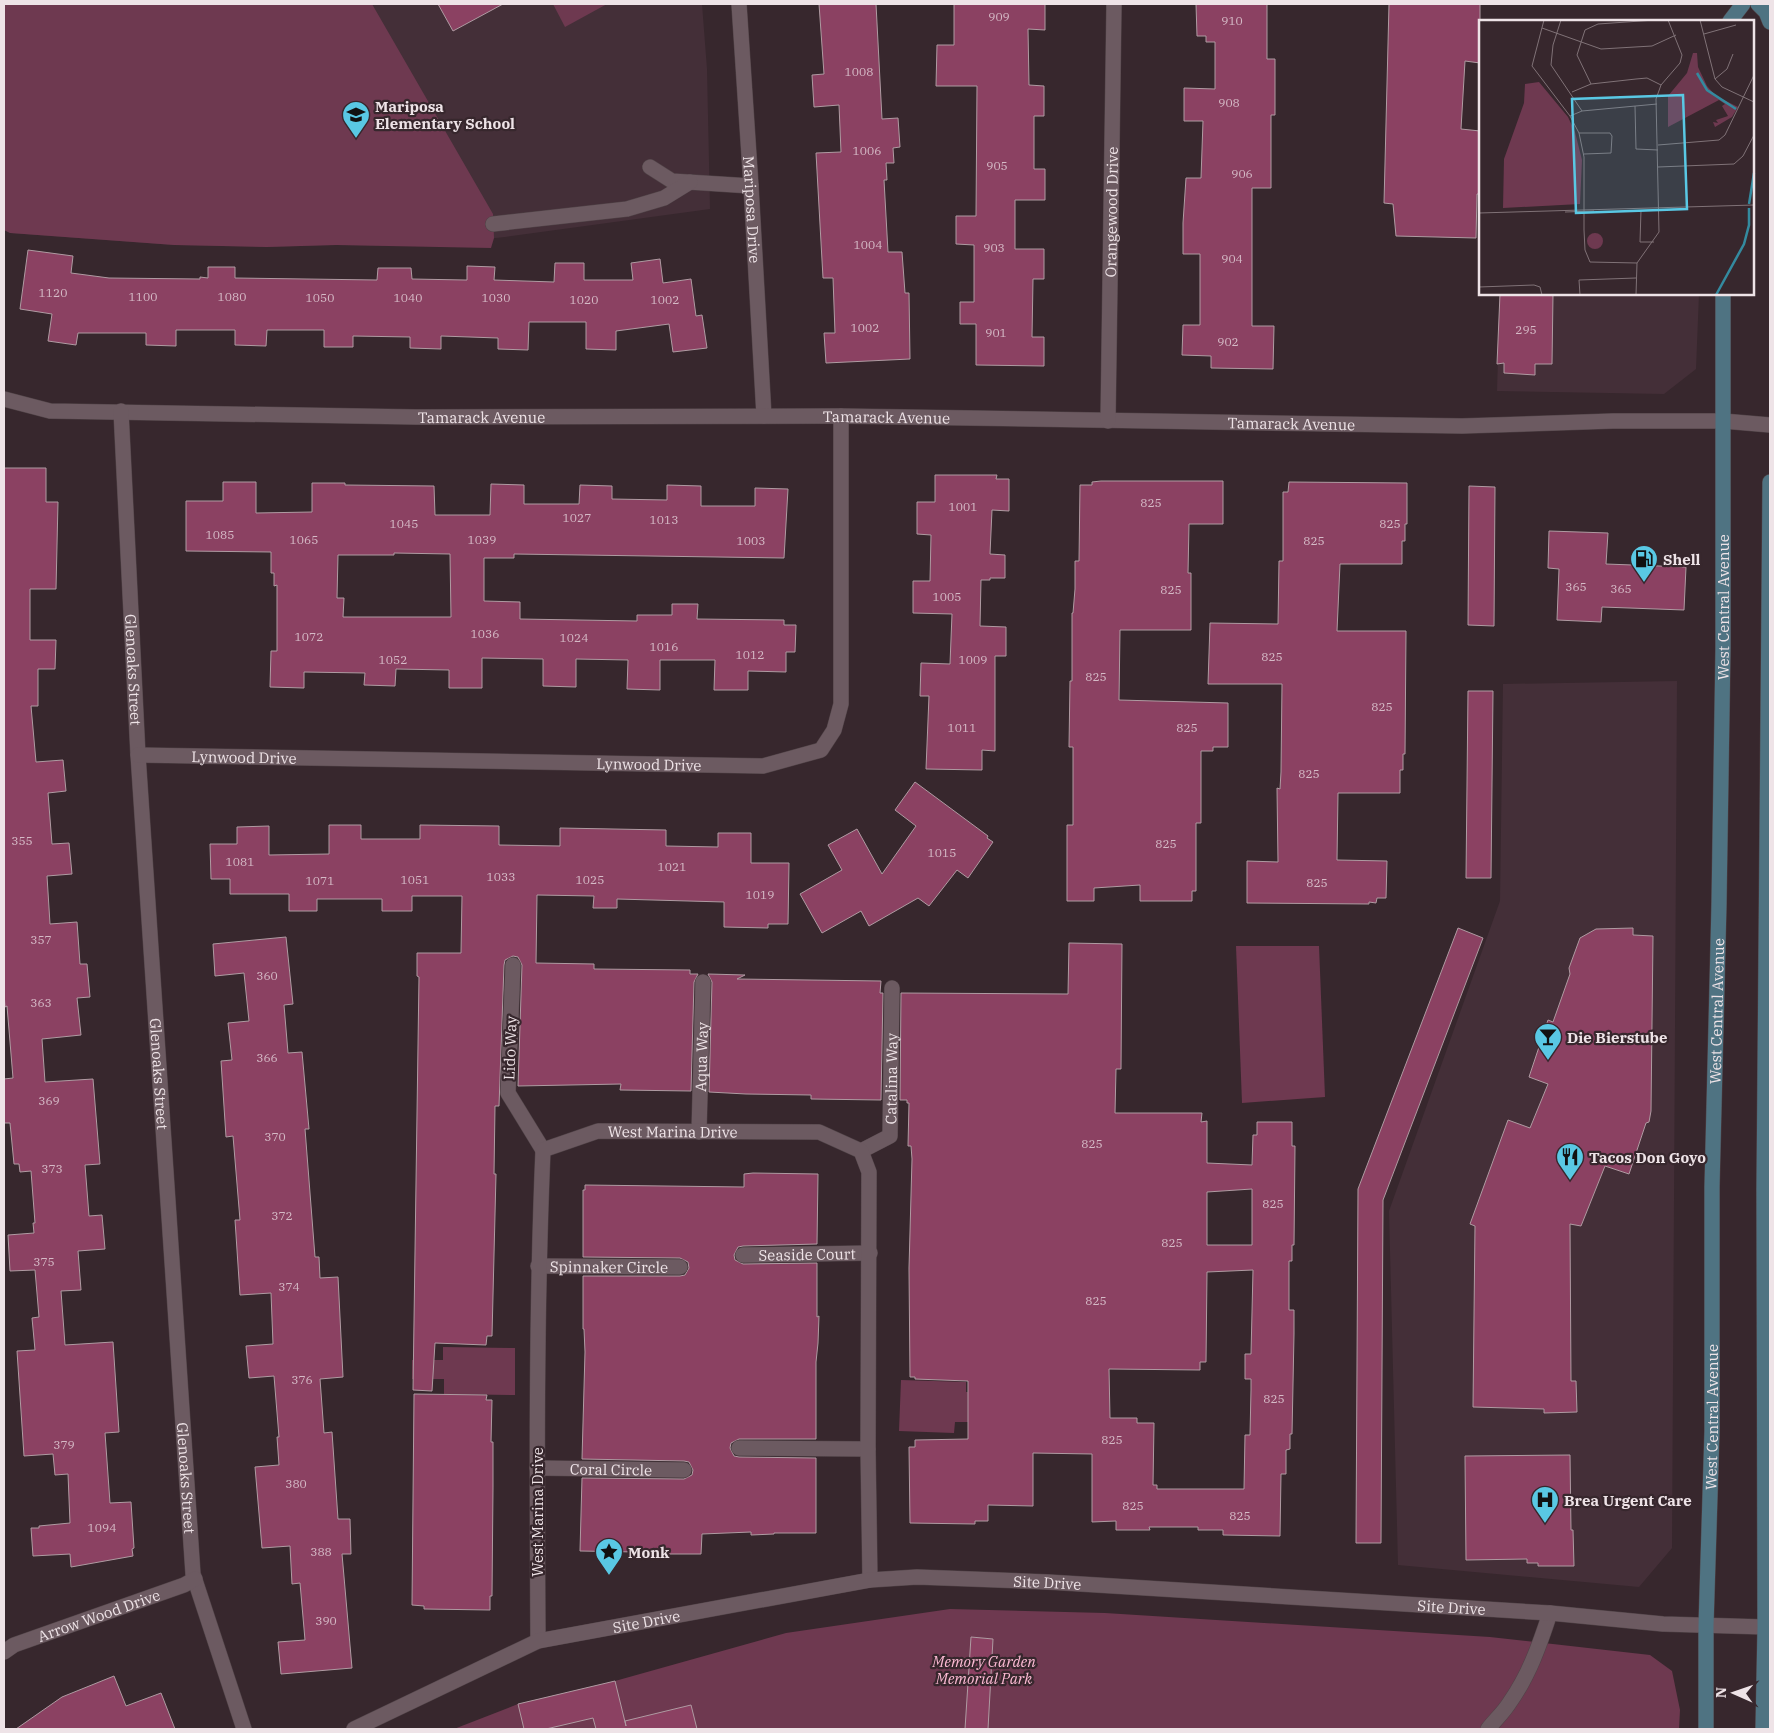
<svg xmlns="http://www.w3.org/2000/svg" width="1774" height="1733" font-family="'IBM Plex Serif',serif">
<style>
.built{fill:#442f38}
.green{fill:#6e3950}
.building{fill:#8b4162;stroke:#af9ba2;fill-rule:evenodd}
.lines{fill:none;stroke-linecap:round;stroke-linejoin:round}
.lane-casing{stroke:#504347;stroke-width:16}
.street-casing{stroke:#504347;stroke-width:16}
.secondary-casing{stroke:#504347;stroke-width:16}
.lane{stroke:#6c5a61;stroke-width:15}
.street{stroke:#6c5a61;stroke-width:15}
.secondary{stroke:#4f7382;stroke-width:15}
.labels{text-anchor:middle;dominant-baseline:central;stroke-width:4.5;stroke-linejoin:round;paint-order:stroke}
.number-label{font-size:12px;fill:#d5bac6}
.poi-label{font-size:15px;font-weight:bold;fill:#eee3e7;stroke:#37272d;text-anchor:start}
.street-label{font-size:15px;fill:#eee3e7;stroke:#37272d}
.park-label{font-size:15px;font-style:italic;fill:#fdbad4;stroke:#37272d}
.inset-river{fill:none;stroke:#348a9f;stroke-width:2.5}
.inset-road{fill:none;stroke:#807277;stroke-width:1}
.view{fill:#59c8e4;fill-opacity:0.15;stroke:#59c8e4;stroke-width:2.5}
.inset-edge{fill:none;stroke:#eee3e7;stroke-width:2.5}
</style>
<rect width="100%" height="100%" fill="#37272d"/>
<g class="built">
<path d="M4,4H702L707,69L710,209L505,237L420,246L336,245L267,247L174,245L10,233L4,230Z"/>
<path d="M1500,294H1699L1696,369L1664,394L1497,391Z"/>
<path d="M1677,681L1672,1548L1639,1587L1398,1565L1389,1211L1500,901L1503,684Z"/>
</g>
<g class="green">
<path d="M4,4H372L493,214L494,238L491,248L336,245L267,247L174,245L10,233L4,230Z"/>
<path d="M553,4H607L565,27Z"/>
<path d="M1236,946H1319L1325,1097L1242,1103Z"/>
<path d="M443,1347L515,1348V1395L444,1394V1379H412V1360H443Z"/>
<path d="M901,1380L966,1382V1392H998L997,1422H955L954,1433L899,1431Z"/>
<path d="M950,1609L1105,1613L1490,1637L1650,1655L1672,1671L1680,1710L1679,1729H454L518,1704L615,1681L786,1633Z"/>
</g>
<g class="building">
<path d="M438,4H503L453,31Z"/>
<path d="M819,4H876L882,119L898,118L900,147L893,148L894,163H886L887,180H884L888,252H902L905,293H909L910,359L826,363L824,333H835L833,278H823L816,153L841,152L839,105L814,107L812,75L824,74Z"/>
<path d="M954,4H1045V30L1028,29L1029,85L1044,86V116H1034V169H1045V200H1015V249H1044V279H1033L1032,337H1044V366L976,365V324H960V302H974V245L956,244V216H976L977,86H936L937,45H954Z"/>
<path d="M1196,4H1267V59H1275V115H1271V188H1252V326H1274L1273,369L1211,368V356L1182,355L1183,325H1200V254H1183V223L1186,178H1201L1203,121H1184V88L1215,89V42H1206V36H1197Z"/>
<path d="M1389,4H1480V63L1465,61L1461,129L1480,131V194H1477L1476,238L1396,236L1393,204L1384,203Z"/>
<path d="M28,250L73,256L71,273L109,278L200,279V277L208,278V267H235V278L377,280L378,268H411L412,279L465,280H467V266L495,267L494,280L554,282L555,263H584V280H633L631,263L660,259L663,283L691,279L696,316L702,315L707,348L673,352L669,324L616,331V350L586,349V322H529L528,350L498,349V338L441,336V349L410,348V337L353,336V347H324V330H267L266,346L235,345V330H176V346L146,345V333H78L76,345L48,341L52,314L20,309Z"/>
<path d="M1500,294H1553L1552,364H1535V375L1504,373V363L1497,364Z"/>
<path d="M4,468H46V502H58L56,589H30V640H56L55,669H38V706H31L36,762L63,760L66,791L48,793L52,844L69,843L72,874L47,876L50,924L77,922L80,964H87L90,997L77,998L81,1035L42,1039L45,1082L93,1079L100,1164L85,1165L89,1216L102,1215L105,1249L78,1251L81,1290L61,1291L65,1345L113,1342L119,1432L105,1433L110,1503L131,1502L134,1548L132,1549L133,1556L71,1567L70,1554L33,1556L31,1528H39V1526L70,1523L68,1474L55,1475L53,1454L24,1456L17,1351L35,1350L32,1318L39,1317L35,1270L10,1271L8,1235L34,1233L33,1223H35L31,1171L20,1172L19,1164H14L10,1123H4V1079L13,1078L7,1006L5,1007L4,992Z"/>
<path d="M935,475H997L996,479H1009V511L992,510L990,554L1005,555V578H990V580H981L980,626L1006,627V656H995V751L982,750V770L926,769L929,696H920L921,663L950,664L952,614L913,613V581H930L931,535L917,534V502H935Z"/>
<path d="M1101,481H1223V524H1189L1188,573H1191V630H1120L1119,700L1228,703V747H1213V751H1201V823H1196V891H1192V901H1140V885L1094,888V901H1067V825H1073V747H1069L1070,681H1072V613H1073L1075,589V561H1079L1080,485H1092V482Z"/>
<path d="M223,482H256V513L312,512V483H345V485L434,486L435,515H490L491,484L524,485V504H579L580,485L612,486V499L667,500V485L701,486V506H755V488L788,489L784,558L514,554V558H484V601L520,602V619L637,621V615H672V604H698L697,619L784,620V625H796L795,652H786V672L748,671V690H714L715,660H660V690L627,689L628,660L576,659V687L543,686V659L482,658V688H449V670L396,669L395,686L364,685L365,673L304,672V688L270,687L271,651H277V585L274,586V573H271V552L186,551V501H223ZM394,553L450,554L451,617H343L344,598H337L338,555H394Z"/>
<path d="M1289,482L1407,483V524H1405V541H1402V564H1340L1337,631H1406L1405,754H1403V770H1400V793H1338L1337,860L1387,861L1386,898H1377L1376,903L1369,902V904L1247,903V861L1278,862L1277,788L1280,789L1281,772L1282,684H1208L1210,623L1278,624L1279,561H1283V492H1288Z"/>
<path d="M1469,486L1495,487L1494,626L1468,625Z"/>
<path d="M1549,531L1608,533L1606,564L1686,567L1684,610L1602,607L1601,622L1557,620L1559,569L1548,568Z"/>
<path d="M1468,691H1493L1491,878H1466Z"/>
<path d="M915,782L988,836L987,838L993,842L968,878L957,870L929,906L918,898L869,926L861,911L822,933L800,894L842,870L828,845L857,829L882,874L916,826L895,810Z"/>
<path d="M329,825H361V839H420V825L499,826V845L560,846V828L666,830V846L718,847V833H751V863H789L788,924H768V928L724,927V902L617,899V908H593L594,896L537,895L536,963L594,964V969L690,970V974H698L694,982L691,1091L620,1090L621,1084L518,1086L522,965L518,957L513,956L505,960L504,965L499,1106H495L494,1174H496L492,1336H487L486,1345L435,1343L432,1391L413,1390L419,977L417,976V953H461L462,896H412V911H382V899H317V911H289V894H230V879H211L210,844H237V827L269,826V855L329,854Z"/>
<path d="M1458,928L1483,938L1383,1200L1381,1543H1356L1358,1189Z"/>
<path d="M1633,928V935L1653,936L1651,1111L1649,1122L1646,1123L1629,1174L1605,1166L1581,1226L1570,1224L1571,1381H1576L1577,1412L1544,1413V1409L1473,1407L1475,1226L1470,1224L1508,1120L1530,1128L1548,1084L1529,1077L1548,1020L1553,1022L1570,974L1569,968L1580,938L1596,929Z"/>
<path d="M286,937L293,1004L284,1005L288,1053L302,1052L309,1129H305L315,1257H319L320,1278L338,1277L343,1377L320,1379L324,1433L332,1432L338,1519H350L351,1554H342L352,1668L281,1674L278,1642L305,1640L300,1583L292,1584L290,1546L262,1548L255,1467L279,1465L277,1437H279L274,1376L249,1378L246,1346L273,1344L271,1293L240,1295L235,1220H240L233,1136L226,1137L221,1061L232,1060L228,1023L249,1021L244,973L215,976L213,944Z"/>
<path d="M1069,943L1122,944L1121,1069H1116L1115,1113H1202L1201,1122L1207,1121V1163L1252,1165L1253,1135H1257V1122H1292V1146H1295L1294,1245H1292V1261H1289V1310H1294V1334L1292,1434H1290V1449L1286,1450V1474H1281L1280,1536L1223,1535V1530H1198V1527H1149L1150,1530H1116V1521L1092,1522V1454L1033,1453V1506L988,1505V1521H975V1524L910,1523L909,1447H915V1440L968,1439V1381L915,1379V1377H910L909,1268L912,1159L911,1146H908L909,1103H907V1100H900L901,993L1068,994ZM1252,1189V1245H1207V1192ZM1253,1270L1251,1354H1245V1379H1251V1390L1250,1435H1245L1244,1489H1157V1485H1153L1154,1423H1137V1418H1110L1109,1369L1200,1370V1362H1206L1207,1272Z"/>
<path d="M708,974L745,975L737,979L881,981L880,993H883L881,1100L811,1099V1095L746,1094L709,1092L712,982Z"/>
<path d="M753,1173L818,1174L817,1244L743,1246L738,1247L734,1255L735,1260L743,1264L817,1263V1317L819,1316L818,1343L816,1362V1439H739L731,1443L730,1448L734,1456L739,1457L816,1458V1533H774V1534L751,1535V1532L702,1534L701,1554H636V1552L580,1551L582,1478L684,1479L692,1475L693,1470L689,1462L684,1461L582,1459L585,1352L584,1329H583V1276H680L685,1275L689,1268L688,1262L680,1258L583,1257V1190H585V1185L744,1187V1174Z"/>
<path d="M414,1394L487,1395L486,1400H492L491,1442H493V1487L492,1596H490V1610L424,1609V1606L412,1605Z"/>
<path d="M1570,1455L1571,1530H1573L1574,1566H1538V1563H1527V1559L1466,1560L1465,1456Z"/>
<path d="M971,1637L993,1639L988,1729H965Z"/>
<path d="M114,1676L126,1706L161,1693L175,1729H16L62,1697Z"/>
<path d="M615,1681L626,1726L625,1721L691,1705L697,1729H596L593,1718L546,1729H524L518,1704Z"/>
</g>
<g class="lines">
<defs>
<g id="lane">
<path d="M650,167L672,181L751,186"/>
<path d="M493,224L627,209L664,198L690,182"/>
<path d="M1488,1729C1495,1720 1504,1712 1510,1702C1529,1675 1540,1644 1550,1613"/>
</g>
<g id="street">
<path id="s1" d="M739,4L751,186L764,416"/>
<path id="s2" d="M4,399L50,411L416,417L841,416L1462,426L1613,421H1723L1770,425"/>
<path id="s3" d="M121,411L138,755L193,1574L244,1729"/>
<path id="s4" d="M1108,421L1114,4"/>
<path id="s5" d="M138,755L763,766L821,750L834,730L841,704V416"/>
<path d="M513,965L508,1093L543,1150"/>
<path id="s6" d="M699,1132L703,982"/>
<path id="s7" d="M861,1151L890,1136L892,988"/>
<path id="s8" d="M743,1255L870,1253"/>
<path id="s9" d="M538,1266L680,1267"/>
<path d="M739,1448L868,1449"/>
<path id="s10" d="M537,1468L684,1470"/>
<path id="s11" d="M538,1641C537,1477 536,1314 543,1150L598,1131L819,1132L861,1151L869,1172L868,1449L870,1580"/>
<path id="s12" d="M4,1652L14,1645L184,1585L195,1579"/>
<path id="s13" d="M354,1729L538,1641L870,1580L917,1577L1048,1582L1550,1613L1663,1624L1765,1627L1770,1629"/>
</g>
<g id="secondary">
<path d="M1758,4L1766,12L1770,22"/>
<path d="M1730,21L1743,4"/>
<path id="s14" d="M1706,1729V1626L1712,1431V1187L1719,904L1723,648V294"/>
<path d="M1763,1729L1765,1627L1764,1189L1770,482"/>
</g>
</defs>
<use href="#lane" class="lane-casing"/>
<use href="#street" class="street-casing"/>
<use href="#secondary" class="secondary-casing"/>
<use href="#lane" class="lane"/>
<use href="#street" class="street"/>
<use href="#secondary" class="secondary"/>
</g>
<defs>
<symbol id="school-pin" viewBox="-11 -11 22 30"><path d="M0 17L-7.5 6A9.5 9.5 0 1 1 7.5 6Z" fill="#59c8e4" stroke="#37272d"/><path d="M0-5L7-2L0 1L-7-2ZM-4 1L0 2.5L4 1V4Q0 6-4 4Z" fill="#111"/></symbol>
<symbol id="fuel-pin" viewBox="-11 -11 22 30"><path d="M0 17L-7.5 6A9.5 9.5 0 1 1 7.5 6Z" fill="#59c8e4" stroke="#37272d"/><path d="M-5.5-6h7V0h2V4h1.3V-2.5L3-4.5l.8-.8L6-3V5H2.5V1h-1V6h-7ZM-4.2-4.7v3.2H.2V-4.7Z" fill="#111"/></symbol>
<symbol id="bar-pin" viewBox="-11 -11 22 30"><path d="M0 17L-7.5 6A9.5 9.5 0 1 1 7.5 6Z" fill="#59c8e4" stroke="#37272d"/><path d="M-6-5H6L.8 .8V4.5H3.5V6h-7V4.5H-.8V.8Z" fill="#111"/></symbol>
<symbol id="restaurant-pin" viewBox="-11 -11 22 30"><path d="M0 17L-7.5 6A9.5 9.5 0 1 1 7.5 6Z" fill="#59c8e4" stroke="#37272d"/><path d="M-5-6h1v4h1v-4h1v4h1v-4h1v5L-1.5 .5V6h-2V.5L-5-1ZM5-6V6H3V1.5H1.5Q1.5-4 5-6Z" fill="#111"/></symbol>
<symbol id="hospital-pin" viewBox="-11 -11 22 30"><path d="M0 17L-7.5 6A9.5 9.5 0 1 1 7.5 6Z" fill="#59c8e4" stroke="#37272d"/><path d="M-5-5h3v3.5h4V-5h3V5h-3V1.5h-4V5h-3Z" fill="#111"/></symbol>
<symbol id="sight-pin" viewBox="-11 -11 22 30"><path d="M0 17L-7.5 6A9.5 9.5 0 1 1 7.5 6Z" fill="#59c8e4" stroke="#37272d"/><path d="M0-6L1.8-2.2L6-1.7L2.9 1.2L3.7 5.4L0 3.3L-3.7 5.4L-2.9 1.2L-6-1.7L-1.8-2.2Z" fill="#111"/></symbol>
</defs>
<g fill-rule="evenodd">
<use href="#school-pin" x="340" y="99" width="32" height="43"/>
<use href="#fuel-pin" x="1628" y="543" width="32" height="43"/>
<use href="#bar-pin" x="1532" y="1021" width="32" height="43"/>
<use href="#restaurant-pin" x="1554" y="1141" width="32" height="43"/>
<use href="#hospital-pin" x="1529" y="1484" width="32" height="43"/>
<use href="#sight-pin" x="593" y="1536" width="32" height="43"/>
</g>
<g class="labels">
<g class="number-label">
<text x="999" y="16">909</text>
<text x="1232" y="20">910</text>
<text x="859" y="71">1008</text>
<text x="1229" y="102">908</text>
<text x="867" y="150">1006</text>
<text x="997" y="165">905</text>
<text x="1242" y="173">906</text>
<text x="868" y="244">1004</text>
<text x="994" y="247">903</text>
<text x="1232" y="258">904</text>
<text x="53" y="292">1120</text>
<text x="143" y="296">1100</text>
<text x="232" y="296">1080</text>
<text x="320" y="297">1050</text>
<text x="408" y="297">1040</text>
<text x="496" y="297">1030</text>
<text x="584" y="299">1020</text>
<text x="665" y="299">1002</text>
<text x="865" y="327">1002</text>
<text x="1526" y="329">295</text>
<text x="996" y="332">901</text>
<text x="1228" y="341">902</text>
<text x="1151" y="502">825</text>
<text x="963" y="506">1001</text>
<text x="577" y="517">1027</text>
<text x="664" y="519">1013</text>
<text x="404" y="523">1045</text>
<text x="1390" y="523">825</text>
<text x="220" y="534">1085</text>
<text x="304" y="539">1065</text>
<text x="482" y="539">1039</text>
<text x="751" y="540">1003</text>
<text x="1314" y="540">825</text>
<text x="1576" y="586">365</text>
<text x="1621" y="588">365</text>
<text x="1171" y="589">825</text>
<text x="947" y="596">1005</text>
<text x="485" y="633">1036</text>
<text x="309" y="636">1072</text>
<text x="574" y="637">1024</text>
<text x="664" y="646">1016</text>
<text x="750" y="654">1012</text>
<text x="1272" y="656">825</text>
<text x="393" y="659">1052</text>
<text x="973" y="659">1009</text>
<text x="1096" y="676">825</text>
<text x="1382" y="706">825</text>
<text x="962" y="727">1011</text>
<text x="1187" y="727">825</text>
<text x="1309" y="773">825</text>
<text x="22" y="840">355</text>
<text x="1166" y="843">825</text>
<text x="942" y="852">1015</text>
<text x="240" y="861">1081</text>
<text x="672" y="866">1021</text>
<text x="501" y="876">1033</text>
<text x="415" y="879">1051</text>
<text x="590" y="879">1025</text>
<text x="320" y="880">1071</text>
<text x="1317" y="882">825</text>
<text x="760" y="894">1019</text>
<text x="41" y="939">357</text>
<text x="267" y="975">360</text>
<text x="41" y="1002">363</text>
<text x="267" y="1057">366</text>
<text x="49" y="1100">369</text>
<text x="275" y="1136">370</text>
<text x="1092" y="1143">825</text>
<text x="52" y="1168">373</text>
<text x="1273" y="1203">825</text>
<text x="282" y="1215">372</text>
<text x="1172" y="1242">825</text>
<text x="44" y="1261">375</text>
<text x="289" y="1286">374</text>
<text x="1096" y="1300">825</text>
<text x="302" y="1379">376</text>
<text x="1274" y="1398">825</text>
<text x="1112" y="1439">825</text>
<text x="64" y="1444">379</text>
<text x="296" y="1483">380</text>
<text x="1133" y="1505">825</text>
<text x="1240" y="1515">825</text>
<text x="102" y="1527">1094</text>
<text x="321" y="1551">388</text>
<text x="326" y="1620">390</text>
</g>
<g class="poi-label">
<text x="375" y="106">Mariposa<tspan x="375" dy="17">Elementary School</tspan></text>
<text x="1663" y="559">Shell</text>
<text x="1567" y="1037">Die Bierstube</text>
<text x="1589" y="1157">Tacos Don Goyo</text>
<text x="1564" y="1500">Brea Urgent Care</text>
<text x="628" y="1552">Monk</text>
</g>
<g class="street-label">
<text stroke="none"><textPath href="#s1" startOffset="206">Mariposa Drive</textPath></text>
<text stroke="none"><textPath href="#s4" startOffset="209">Orangewood Drive</textPath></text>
<text stroke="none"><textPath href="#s2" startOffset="479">Tamarack Avenue</textPath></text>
<text stroke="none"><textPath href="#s2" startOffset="884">Tamarack Avenue</textPath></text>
<text stroke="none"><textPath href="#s2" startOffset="1289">Tamarack Avenue</textPath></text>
<text stroke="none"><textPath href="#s14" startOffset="1122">West Central Avenue</textPath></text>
<text stroke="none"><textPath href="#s3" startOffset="259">Glenoaks Street</textPath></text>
<text stroke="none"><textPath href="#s5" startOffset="106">Lynwood Drive</textPath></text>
<text stroke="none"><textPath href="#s5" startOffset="511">Lynwood Drive</textPath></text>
<text stroke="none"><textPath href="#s14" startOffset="718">West Central Avenue</textPath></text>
<text transform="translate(510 1048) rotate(-88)">Lido Way</text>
<text stroke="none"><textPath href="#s6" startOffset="75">Aqua Way</textPath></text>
<text stroke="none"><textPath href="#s3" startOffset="664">Glenoaks Street</textPath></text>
<text stroke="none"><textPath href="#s7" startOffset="90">Catalina Way</textPath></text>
<text stroke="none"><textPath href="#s11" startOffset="624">West Marina Drive</textPath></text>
<text stroke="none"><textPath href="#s8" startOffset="64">Seaside Court</textPath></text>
<text stroke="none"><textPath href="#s9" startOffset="71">Spinnaker Circle</textPath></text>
<text stroke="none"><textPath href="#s14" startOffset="312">West Central Avenue</textPath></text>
<text stroke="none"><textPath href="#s10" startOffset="74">Coral Circle</textPath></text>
<text stroke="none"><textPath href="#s3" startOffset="1069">Glenoaks Street</textPath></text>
<text transform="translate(537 1512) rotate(-90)">West Marina Drive</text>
<text stroke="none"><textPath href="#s13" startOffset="719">Site Drive</textPath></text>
<text stroke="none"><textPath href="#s13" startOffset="1124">Site Drive</textPath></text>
<text stroke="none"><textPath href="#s12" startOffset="102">Arrow Wood Drive</textPath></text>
<text stroke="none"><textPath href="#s13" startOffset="314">Site Drive</textPath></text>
</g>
<g class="park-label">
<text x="984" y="1661">Memory Garden<tspan x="984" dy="17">Memorial Park</tspan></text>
</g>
</g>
<g transform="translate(1479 20)">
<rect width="275" height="275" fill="#37272d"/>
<path d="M214,33H218L219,47L228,66L237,76L259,87L253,97L236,107L234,102L239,103L237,100L249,96L243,86L246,84L240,80L189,107V76L208,53ZM60,62L89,97L96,112L103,140L101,184L24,188L25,139L45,83L46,64ZM108 221a8 8 0 1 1 16 0a8 8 0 1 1-16 0Z" fill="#6e3950"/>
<path class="inset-river" d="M218,53L228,70L257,89M270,184L275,153M237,275L265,224L270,205V188"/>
<path class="inset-road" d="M65,0L53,46L91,96L100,113L105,137V210M82,0L74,25L72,45L103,91M221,0L236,59L243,67L275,82M63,8L122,29L173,26L197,15M225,14L257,5M236,59L248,49L254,34M112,64L98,35L106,10L119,4L176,0M93,72L112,64L157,59L168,58L182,65M156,86L157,129L179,130M91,96L103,91L178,84M100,113H131L133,116L132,133L105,134M179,125L240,120L246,115L275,55M179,147L255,144L264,136L275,115M162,190L161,222H175M86,192L115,191M0,193L275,185M105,210L106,230L111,242L158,243M0,267L55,265L61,267L63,275M101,275L100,260L157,258M157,275L158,243L180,212L177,79L182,65L201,43L203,35L189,0"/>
<path class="view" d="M204,75L208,189L97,193L93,79Z"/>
<rect width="275" height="275" class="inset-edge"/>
</g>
<rect width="1774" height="1733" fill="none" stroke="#eee3e7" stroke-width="10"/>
<g transform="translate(1734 1693) rotate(272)" stroke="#37272d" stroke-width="4" paint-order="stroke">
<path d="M0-4L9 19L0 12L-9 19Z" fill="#eee3e7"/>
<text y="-8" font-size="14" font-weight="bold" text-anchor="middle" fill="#eee3e7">N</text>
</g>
</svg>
